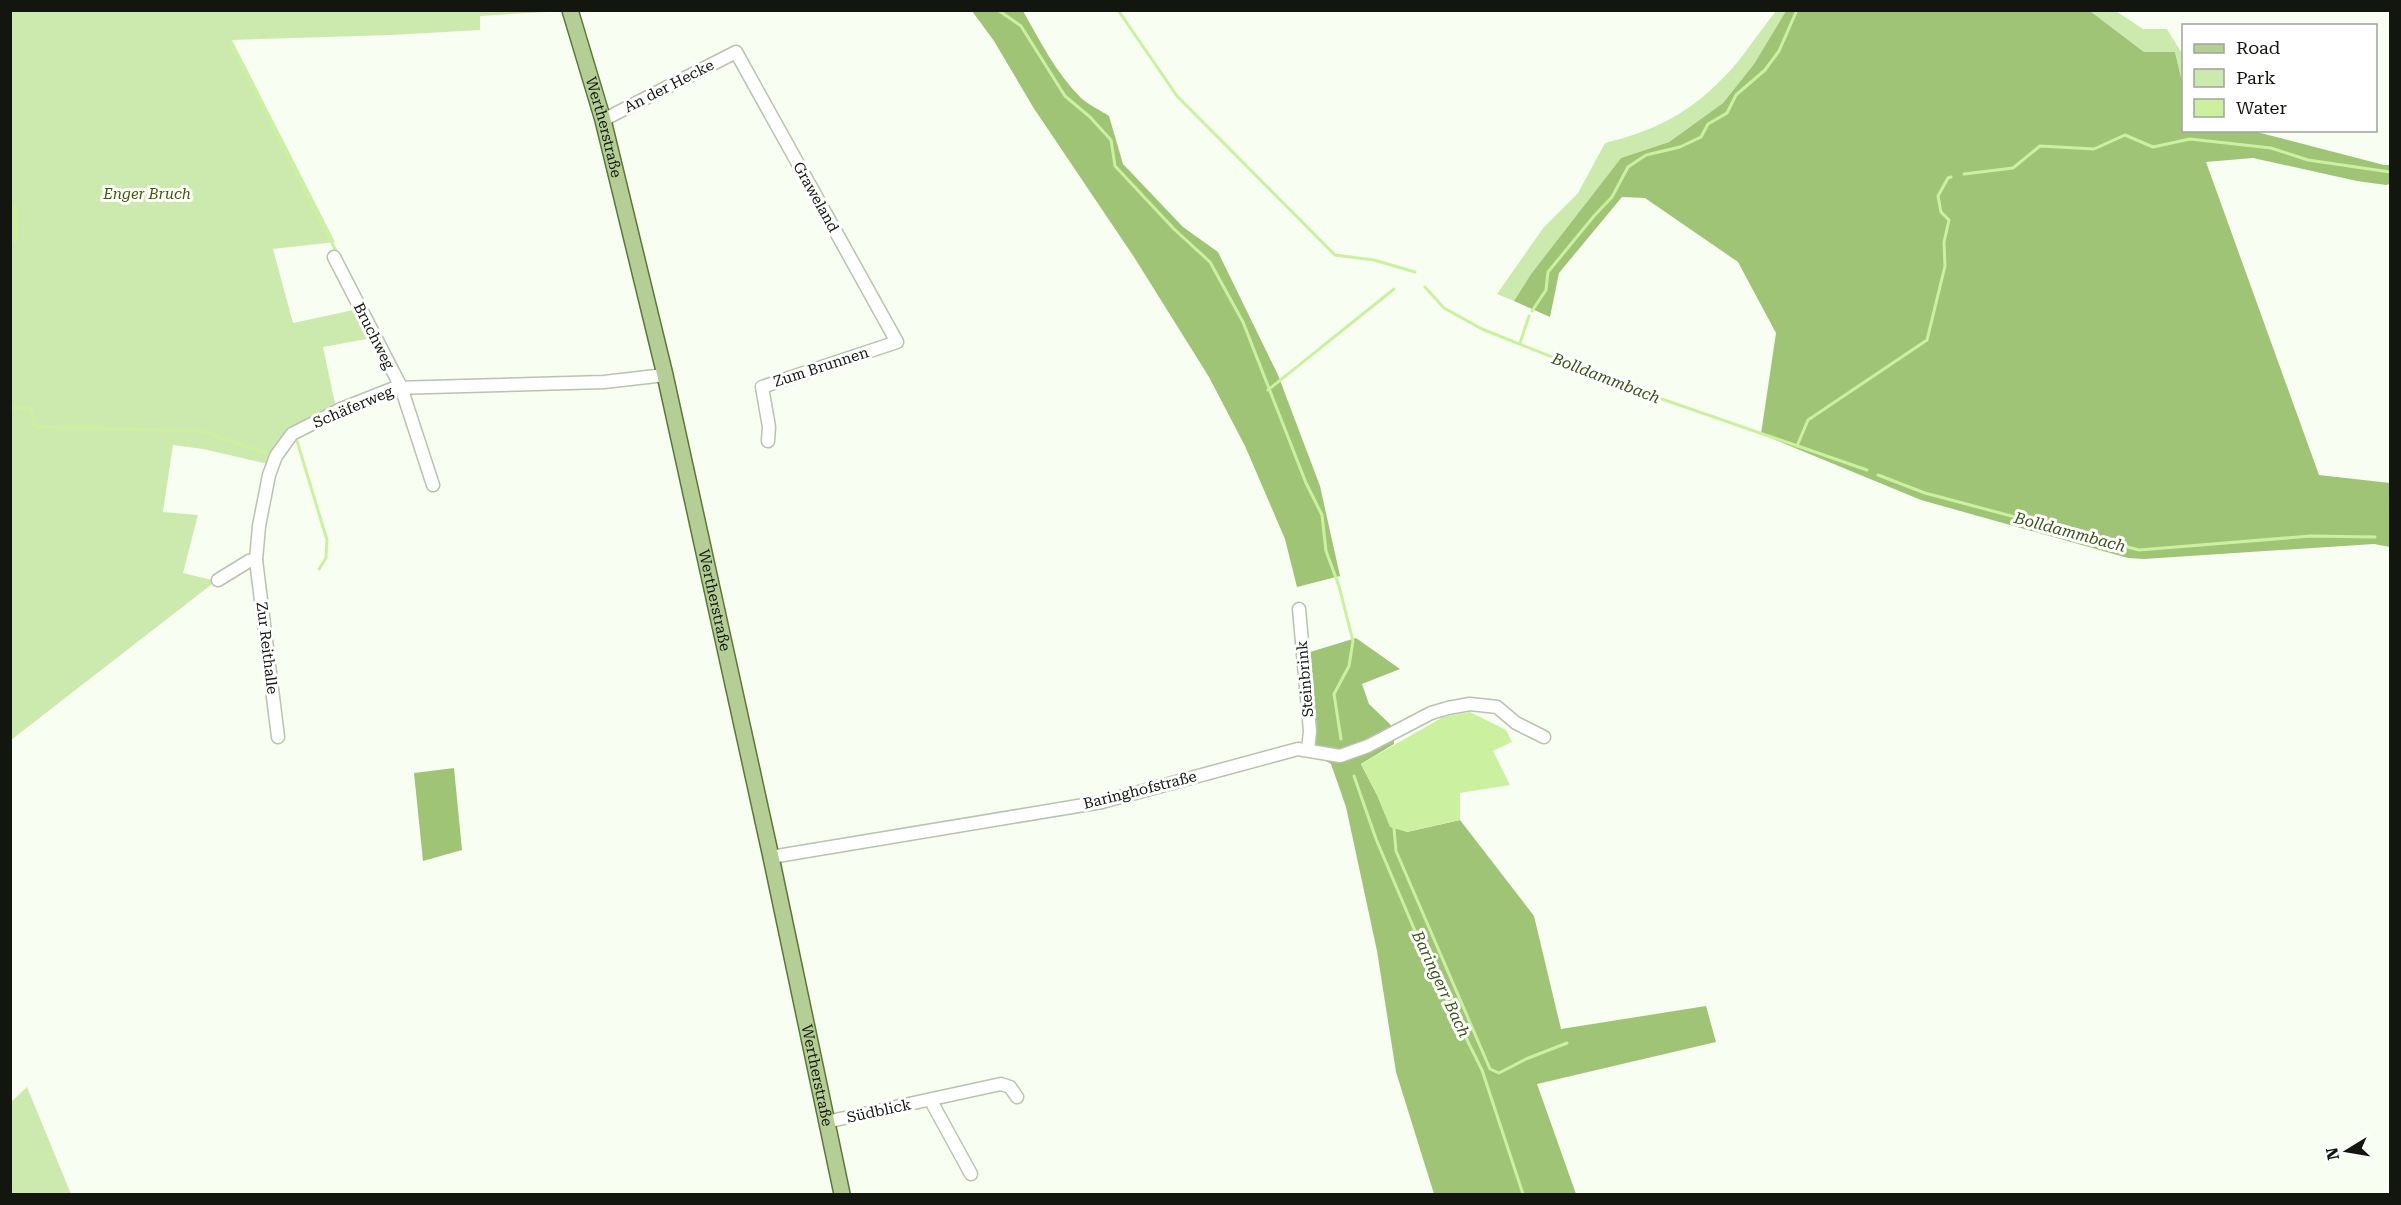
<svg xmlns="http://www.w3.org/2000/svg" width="2401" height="1205" font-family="'Roboto Serif',serif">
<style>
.green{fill:#cdeaae}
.forest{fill:#a0c475}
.water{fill:#cbf1a0}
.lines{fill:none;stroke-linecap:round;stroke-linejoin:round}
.stream{stroke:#cbf1a0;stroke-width:3}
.minor-casing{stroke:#b9c3af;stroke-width:15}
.major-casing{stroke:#5c7839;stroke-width:18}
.minor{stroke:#fff;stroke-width:12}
.major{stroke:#b5ce95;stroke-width:15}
.labels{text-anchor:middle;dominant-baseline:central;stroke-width:6;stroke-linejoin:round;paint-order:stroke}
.street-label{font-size:15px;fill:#12160f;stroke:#fff}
.park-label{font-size:15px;font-style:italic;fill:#3a5900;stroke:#fff}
.water-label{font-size:16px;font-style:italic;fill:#3b521b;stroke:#fff}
</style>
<rect width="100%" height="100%" fill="#f8fef2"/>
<g class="green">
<path d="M11,11H547L548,12L480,16V30L392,35L232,40L335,242L273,249L293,323L358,309L372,338L323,347L336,408L288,430L268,464L203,449L173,445L163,512L198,515L183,573L216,581L11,740Z"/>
<path d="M1776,11H1786L1754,64L1723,103L1669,142L1621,158L1531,274L1514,301L1497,294L1544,227L1578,193L1605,143C1651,132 1688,114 1721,80C1742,60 1758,33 1776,11Z"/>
<path d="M2090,11H2116L2143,29H2167L2183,55V86L2175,52H2144Z"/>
<path d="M27,1087L71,1194H11V1102Z"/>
</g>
<g class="forest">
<path d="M972,11H1023C1040,41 1056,73 1081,98C1089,105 1100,110 1109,116L1123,164L1183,227L1218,252L1278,375L1320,486L1340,576L1297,587L1285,539L1245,446L1209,377L1134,257L1033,107L994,41Z"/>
<path d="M1786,11H2090L2144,52H2175L2183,86L2184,130L2253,131L2384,165H2390V184L2386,185L2357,181L2253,158L2206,162L2319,475L2390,483V547L2374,544L2144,559L2128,558L1921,500L1761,434L1776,333L1738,262L1645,198L1622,197L1559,273L1550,317L1514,301L1531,274L1621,158L1669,142L1723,103L1754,64Z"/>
<path d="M1356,638L1400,669L1362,684L1369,704L1394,728V744L1361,764L1376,793L1407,832L1460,820L1534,916L1561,1029L1706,1006L1716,1042L1537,1084L1576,1194H1434L1396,1072L1377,951L1346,807L1331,764L1316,755L1307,653Z"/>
<path d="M454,768L462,850L423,861L414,773Z"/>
</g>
<g class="water">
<path d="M10,203L17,206L19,241L11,243Z"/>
<path d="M1470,712L1506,730L1512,742L1493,751L1510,785L1460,793V820L1407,832L1390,827L1376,793L1361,764L1443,717Z"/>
</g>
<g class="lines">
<g class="stream">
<path d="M998,10L1021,26L1065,96L1090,117L1111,140L1115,166L1174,229L1210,262L1243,322L1306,483L1322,515L1326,551L1339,586L1353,641L1349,666L1334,694L1341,739"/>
<path d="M1118,10L1177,96L1335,255L1374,260L1415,272"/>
<path d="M231,43L338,255"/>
<path d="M1964,174L2013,168L2040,146L2094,149L2125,135L2153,147L2190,139L2271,148L2308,160L2390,172"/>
<path d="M1425,287L1444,308L1482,329L1630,388L1867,470"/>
<path d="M1532,311L1546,290L1548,272L1594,216L1612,197L1628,167L1646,155L1680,147L1701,137L1708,124L1727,113L1736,95L1765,70L1779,51L1797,10"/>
<path d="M1520,343L1529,316"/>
<path d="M1268,390L1394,289"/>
<path d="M10,408H30L36,427L201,431L272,455"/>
<path d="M297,441L327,540L326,558L319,569"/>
<path d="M1797,446L1808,420L1927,340L1945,266L1944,242L1949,220L1941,212L1938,196L1948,178L1951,177"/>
<path d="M1878,475L1925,493L2139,550L2311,536L2375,537"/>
<path d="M1354,776L1376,839L1429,964L1482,1070L1523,1194"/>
<path d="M1394,828L1396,851L1490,1069L1499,1073L1526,1059L1567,1043"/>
</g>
<defs>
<g id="minor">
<path d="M603,120L736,52L897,342L762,387L769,427L768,441"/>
<path d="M334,257L401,387L433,485"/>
<path d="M218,580L249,561L256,560"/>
<path d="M1299,609L1310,731L1308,750"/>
<path d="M278,737L256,560L259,526L269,475L276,456L292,434L341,409L394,388L604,382L665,375"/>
<path d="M771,857L1102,802L1298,749L1340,756L1368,746L1431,713L1448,708L1470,704L1497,707L1516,723L1544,737"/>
<path d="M931,1101L971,1174"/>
<path d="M826,1122L1001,1084L1010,1087L1017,1097"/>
</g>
<g id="major">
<path id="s1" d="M570,10L603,120L665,375L771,857L842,1194"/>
</g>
</defs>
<use href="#minor" class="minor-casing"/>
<use href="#major" class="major-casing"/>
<use href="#minor" class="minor"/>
<use href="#major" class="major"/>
</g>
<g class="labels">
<g class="street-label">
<text transform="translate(669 86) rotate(-27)">An der Hecke</text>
<text stroke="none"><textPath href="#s1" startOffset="122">Wertherstraße</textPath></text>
<text transform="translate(816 197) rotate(61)">Graweland</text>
<text transform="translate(374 336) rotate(63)">Bruchweg</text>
<text transform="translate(821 367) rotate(-18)">Zum Brunnen</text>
<text transform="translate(353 407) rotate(-23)">Schäferweg</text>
<text stroke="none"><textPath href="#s1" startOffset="608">Wertherstraße</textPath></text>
<text transform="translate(267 648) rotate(83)">Zur Reithalle</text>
<text transform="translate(1305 679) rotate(-95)">Steinbrink</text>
<text transform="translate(1140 790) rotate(-14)">Baringhofstraße</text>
<text stroke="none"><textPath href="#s1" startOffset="1094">Wertherstraße</textPath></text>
<text transform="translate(879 1111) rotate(-12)">Südblick</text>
</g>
<g class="park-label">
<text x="147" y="194">Enger Bruch</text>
</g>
<g class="water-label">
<text transform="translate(1606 378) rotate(21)">Bolldammbach</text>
<text transform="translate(2070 532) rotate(15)">Bolldammbach</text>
<text transform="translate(1441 984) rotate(65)">Baringerr Bach</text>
</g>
</g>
<rect width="2401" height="1205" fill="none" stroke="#12160f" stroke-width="24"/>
<rect x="2182" y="24" width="195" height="108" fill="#ffffff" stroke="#a0a29f" stroke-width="1.5"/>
<rect x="2194" y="44" width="30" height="9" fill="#b5ce95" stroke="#a0a29f" stroke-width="1.5"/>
<text x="2236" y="54" font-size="18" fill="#12160f">Road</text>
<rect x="2194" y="69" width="30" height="18" fill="#cdeaae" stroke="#a0a29f" stroke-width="1.5"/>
<text x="2236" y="84" font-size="18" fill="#12160f">Park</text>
<rect x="2194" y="99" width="30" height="18" fill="#cbf1a0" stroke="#a0a29f" stroke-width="1.5"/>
<text x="2236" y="114" font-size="18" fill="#12160f">Water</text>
<g transform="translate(2347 1151) rotate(259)" stroke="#ffffff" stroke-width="4.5" paint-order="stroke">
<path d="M0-4.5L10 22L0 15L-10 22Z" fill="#12160f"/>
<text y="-9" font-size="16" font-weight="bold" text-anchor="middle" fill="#12160f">N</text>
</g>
</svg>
